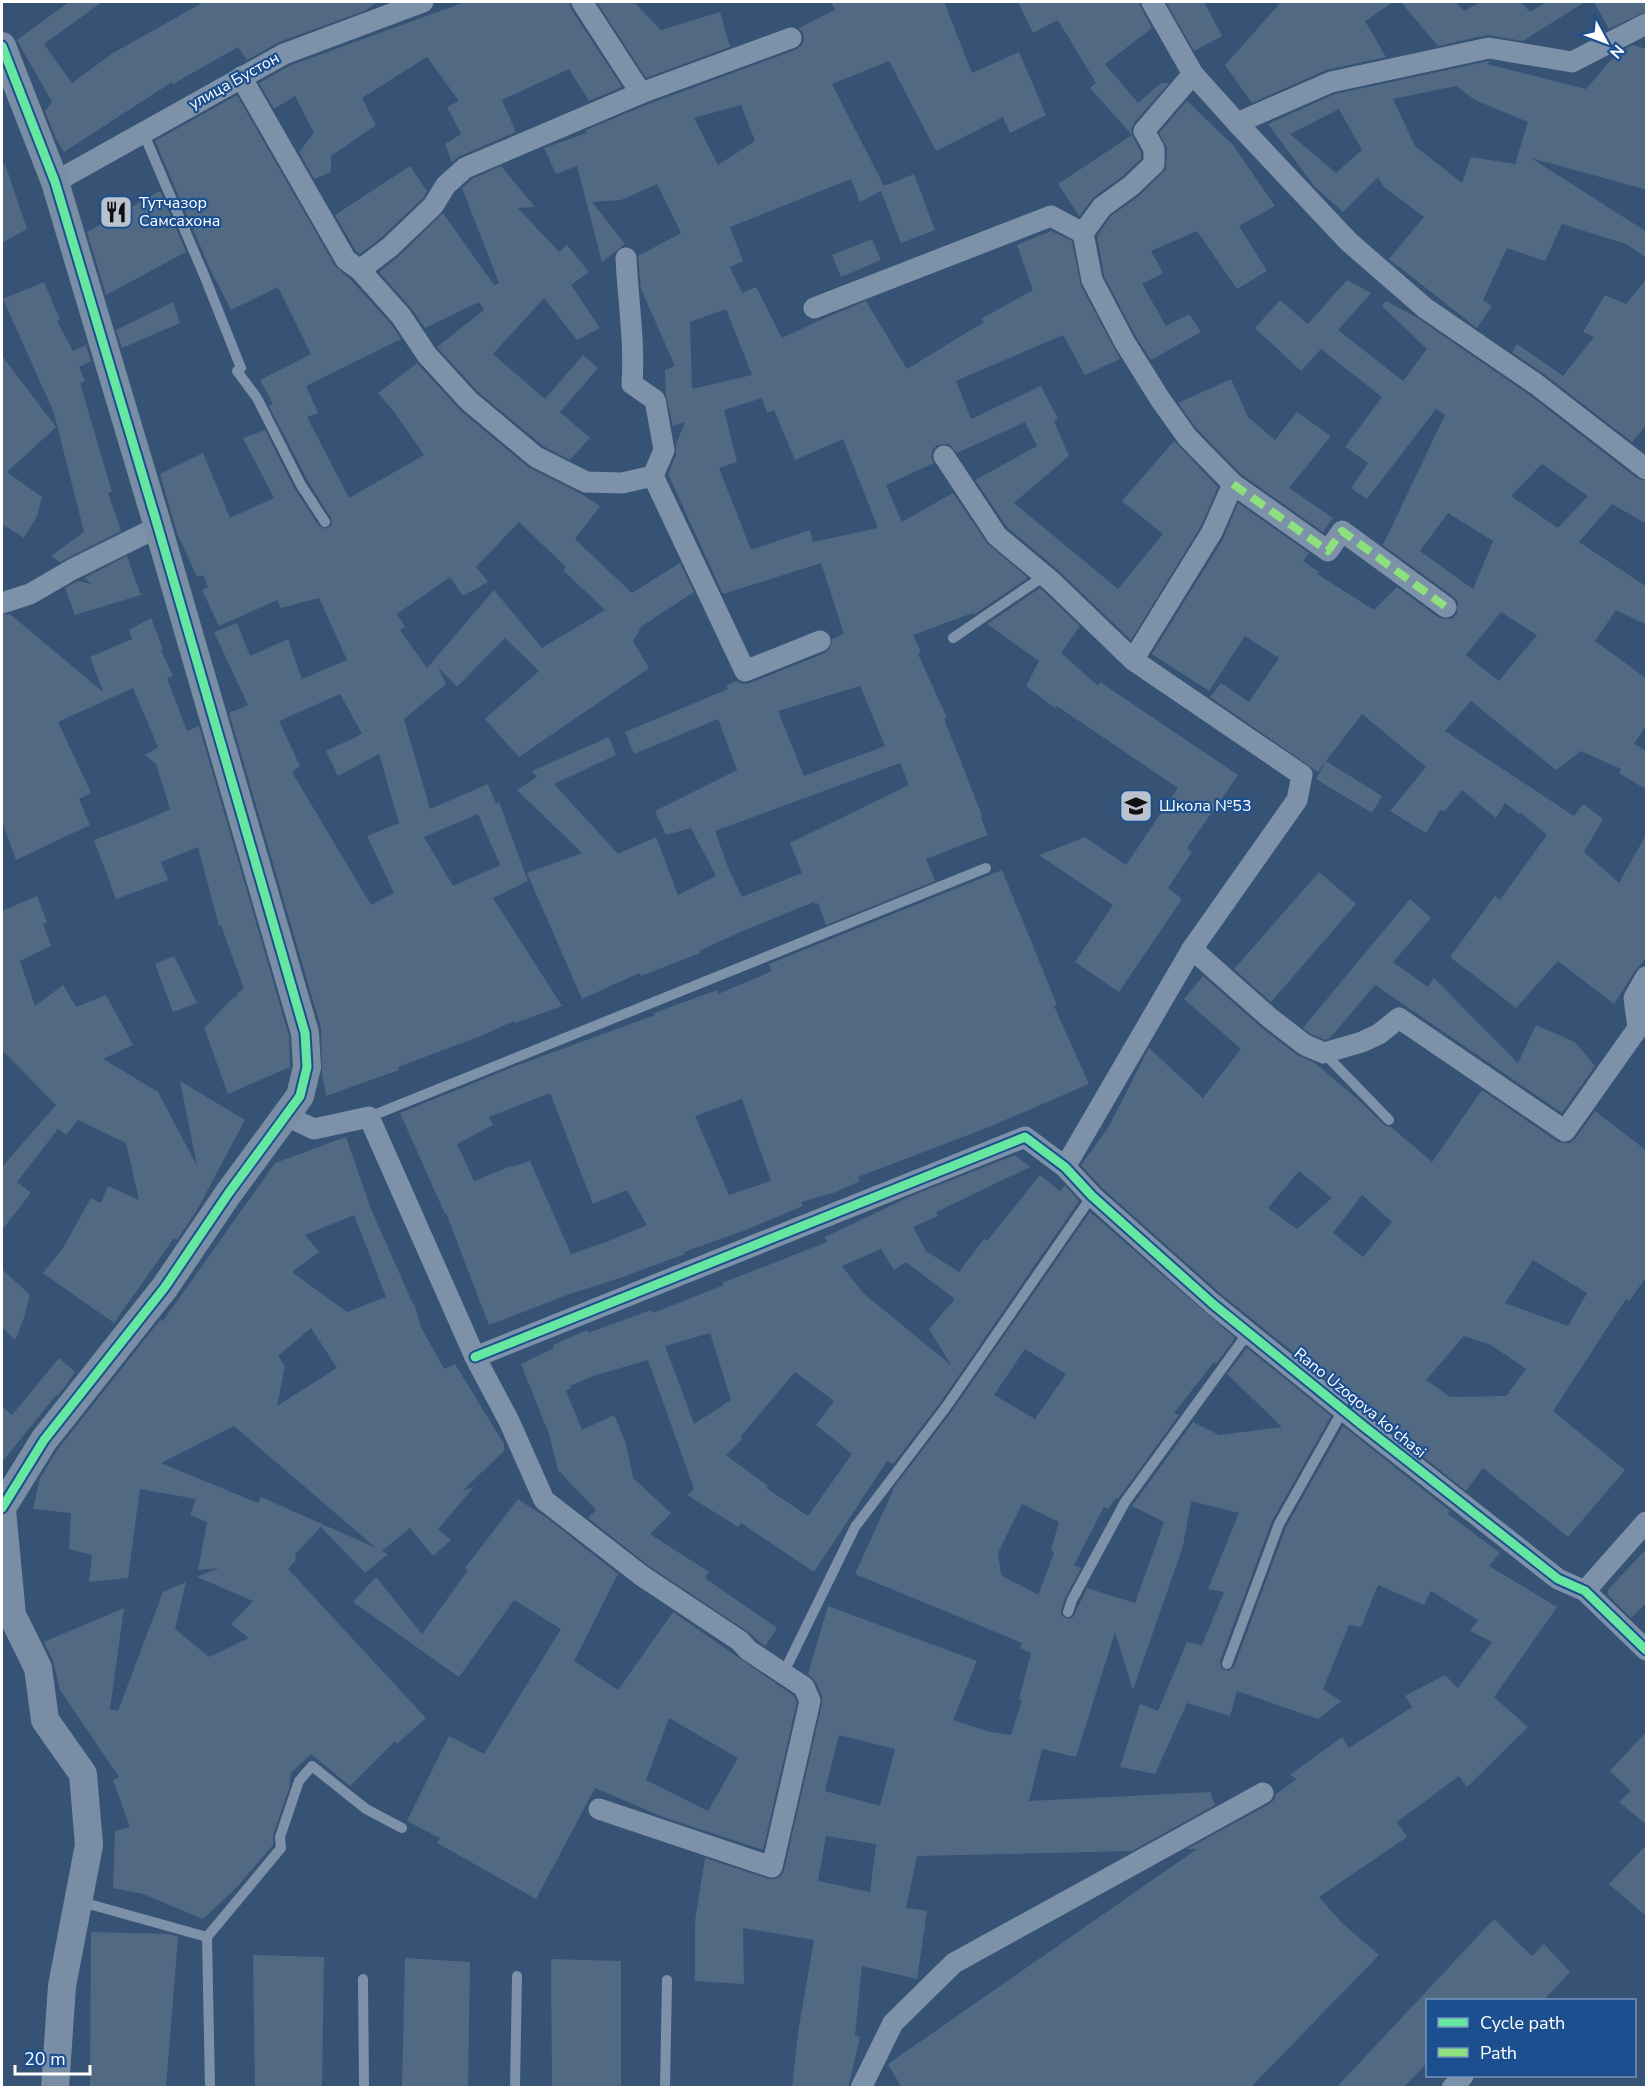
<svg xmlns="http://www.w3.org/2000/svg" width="1648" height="2089" font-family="'Nunito Sans',sans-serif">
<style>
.building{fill:#526984;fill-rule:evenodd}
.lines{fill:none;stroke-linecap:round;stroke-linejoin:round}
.lane{stroke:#7d92a8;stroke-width:10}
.street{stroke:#7d92a8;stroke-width:21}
.secondary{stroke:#798da4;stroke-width:28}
.quiet{stroke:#8de07e;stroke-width:8;stroke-dasharray:15 8;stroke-linecap:butt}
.cycleway-casing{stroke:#1b4f8f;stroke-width:13}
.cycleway{stroke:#66e7a1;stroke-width:9}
.labels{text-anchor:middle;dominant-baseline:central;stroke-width:4.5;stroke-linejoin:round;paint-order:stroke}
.street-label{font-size:16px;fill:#fff;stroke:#1b4f8f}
.poi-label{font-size:16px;fill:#fff;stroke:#1b4f8f;text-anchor:start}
</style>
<rect width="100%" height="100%" fill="#365274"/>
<g class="building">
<path d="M69,2H102L44,44L72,83L113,53L204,2H378L364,11L279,42L247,60L238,47L173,84L172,82L64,152L56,139L45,111L52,102L17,40Z"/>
<path d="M465,2H569L571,9L622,87L589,101L569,69L502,100L516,132L460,156L452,162L445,144L461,134L447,107L459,101L427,57L362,98L376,125L331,156V172L314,179L299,152L314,133L295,96L274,109L259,83L289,66Z"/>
<path d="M597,2H634L661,30L720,12L730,47L646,78Z"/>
<path d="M831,2H944L972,73L1019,52L1046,115L1010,133L1003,117L936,151L889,61L832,84L884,186L914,174L935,230L901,243L881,191L860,202L851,179L730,227L743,261L730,267L742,293L756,287L782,338L825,318L866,301L907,369L984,322L981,319L1033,290L1017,245L1051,231L1072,241L1081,286L1120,359L1085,375L1063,335L956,381L971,419L1041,386L1058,419L1054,421L1069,456L1014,503L1118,589L1163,534L1122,501L1174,441L1218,487L1201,526L1131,640L1059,571L1007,527L975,480L1037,446L1025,422L957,453L949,444L937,445L932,451L931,457L934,463L886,485L902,522L953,493L987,543L1028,578L975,614L973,613L913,635L921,652L918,654L947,718L944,719L983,818L980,816L988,835L926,859L935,881L826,925L818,903L815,904L814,902L745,930L699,951L700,953L641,976L639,973L582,999L527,873L582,853L517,790L537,777L532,771L609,737L616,755L554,784L618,854L656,837L678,895L716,876L691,828L666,835L655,811L737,770L718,719L634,754L625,732L728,689L726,686L737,681L743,684L750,683L825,653L830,648L832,639L844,634L821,563L723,594L668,474L676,455V444L685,422L673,426L666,396L665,370L675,366L641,289L638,256L681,233L657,184L621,200L592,202L625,244L602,262L577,166L556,174L544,148L587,133L586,130L646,105L795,50L801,46L804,40L803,33L799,28L835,10ZM741,105L755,141L718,165L694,118ZM726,309L752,375L692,389L690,322ZM762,398L767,413L774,410L795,460L843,439L878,528L813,542L810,530L751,550L719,468L737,462L724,410ZM860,686L885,746L804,776L778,711ZM900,763L909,785L790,843L802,873L742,897L729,870L715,831Z"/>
<path d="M1018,2H1139L1141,8L1152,28L1105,64L1138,103L1161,83H1169L1134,123L1131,129L1133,137L1141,152V159L1123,176L1094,197L1079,216L1058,184L1132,135L1090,88L1096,83L1058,20L1033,33Z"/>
<path d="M1166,2H1204L1222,36L1194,51Z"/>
<path d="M1281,2H1393L1365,21L1386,57L1326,70L1252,103L1225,65Z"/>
<path d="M1401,2H1456L1464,11L1480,2H1521L1530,12L1547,2H1585L1523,41L1487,35L1438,46Z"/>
<path d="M1594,2H1647V11L1609,29Z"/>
<path d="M1633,45L1647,49V190L1531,158L1647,232V258L1626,244L1562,224L1545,261L1507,248L1483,300L1492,306L1477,328L1389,259L1424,217L1384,187L1378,177L1343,212L1314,186L1268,124L1335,94L1489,61H1491L1487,64L1586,89L1617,53ZM1456,86L1475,100L1528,122L1515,164L1471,157L1462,183L1415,146L1393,99ZM1339,109L1362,150L1336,173L1290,134Z"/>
<path d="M237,95L335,266L351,280L391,324L401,339L306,386L318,413L307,417L349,498L424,455L395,413L378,393L417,363L461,411L528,467L578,492L600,506L575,539L632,593L680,563L694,592L642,626L633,641L649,668L519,757L485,719L539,671L505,638L457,687L438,667L446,684L404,719L430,809L488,784L496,804L499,802L528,881L493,898L562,1006L515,1023L514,1021L486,1034L398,1067L399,1070L326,1096L322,1074L321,1028L229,713L248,705L214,632L237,623L250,656L288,639L302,679L347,660L319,598L281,608L277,600L219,626L202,590L208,587L203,575L197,577L177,533L160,474L203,453L230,518L274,498L243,438L265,430L294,488L319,526L326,529L332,525L331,518L308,481L269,406L273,404L260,380L311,354L278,287L231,310L211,271L155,141ZM519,522L566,567L563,570L605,610L542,648L494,590L427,668L400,630L405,627L397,614L450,577L463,596L488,582L476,567ZM340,694L362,734L326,751L338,776L379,754L399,823L367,836L394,893L371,905L292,772L300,766L279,721ZM478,814L500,865L453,886L424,837Z"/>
<path d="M1187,101L1233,145L1275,206L1239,226L1267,271L1237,289L1197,231L1151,251L1163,273L1142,284L1166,326L1189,314L1201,332L1151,360L1136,337L1104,276L1097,236L1111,216L1140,195L1166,169L1167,148L1159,133Z"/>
<path d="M5,164L27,229L2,243V165Z"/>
<path d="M410,166L427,191L423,198L382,237L360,254L356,251L335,215Z"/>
<path d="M501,166L535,207L518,208L559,252L567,245L589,272L571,285L600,328L577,340L544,298L493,354L545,399L583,355L598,368L560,412L590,438L570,460L543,446L478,392L437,347L484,310L479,302L425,328L411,308L379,272L399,256L443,213L494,285L499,283L462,188L472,179Z"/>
<path d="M160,191L186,252L106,295L87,232Z"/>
<path d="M872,239L881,260L841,277L832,255Z"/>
<path d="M1647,278V424L1632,442L1544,374L1512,352L1517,344L1563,376L1594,337L1583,332L1605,295L1626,304Z"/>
<path d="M1347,280L1371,293L1338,330L1403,381L1427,349L1382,306L1386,301L1416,317L1528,394L1638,479L1647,481V524L1612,504L1579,542L1647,587V625L1616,610L1595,641L1647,679V724L1634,744L1647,751V790L1619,773L1621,769L1581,751L1556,770L1471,701L1445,731L1574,816L1583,804L1603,819L1584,852L1619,883L1647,833V957L1635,971L1614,1004L1558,961L1516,1008L1450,957L1495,896L1500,900L1547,835L1520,812L1519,814L1505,803L1496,818L1462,790L1445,811L1440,810L1426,833L1390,811L1426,767L1362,714L1326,761L1382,796L1372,813L1316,779L1326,761L1318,772L1210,697L1221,683L1249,702L1279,658L1245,636L1209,691L1152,654L1223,539L1238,503L1309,553L1303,561L1319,572L1317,574L1374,610L1397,587L1439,618L1451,619L1457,614L1458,602L1454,597L1383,545L1445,415L1436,409L1367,499L1351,488L1368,463L1345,447L1382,397L1321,349L1301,371L1255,328L1280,300L1308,324ZM1542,464L1588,496L1558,528L1511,496ZM1448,513L1493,541L1473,589L1420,551ZM1501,612L1537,635L1499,681L1466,655Z"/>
<path d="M44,282L60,320L57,321L73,351L86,345L91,361L79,367L78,364L85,381L80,383L112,492L108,493L121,531L60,562L51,556L84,532L54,413L3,299Z"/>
<path d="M173,302L180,323L122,348L116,330Z"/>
<path d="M2,356L56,427L7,472L42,497L37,516L24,538L2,524Z"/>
<path d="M1231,379L1248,417L1275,440L1297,412L1331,436L1289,488L1333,518L1323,532L1241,474L1197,429L1178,403Z"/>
<path d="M127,556L140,593L144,594L75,615L65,588L78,581L92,584L84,578Z"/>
<path d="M1040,588L1080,626L1061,653L1098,686L1100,682L1238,775L1187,848L1192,852L1168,888L1182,899L1119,992L1075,962L1113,905L1039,855L1085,837L1126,865L1178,788L1057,706L1055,708L1026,686L1039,661L987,624Z"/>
<path d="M10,614L103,692L90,657L132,639L129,630L151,618L163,649L161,650L173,676L167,678L187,731L199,726L289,1036L290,1067L228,1094L204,1028L234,997L238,996L237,993L244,989L221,925L219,926L198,847L161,862L168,880L116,899L94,840L144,821L170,809L156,764L145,755L158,747L133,688L58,722L91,793L79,799L90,825L16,860L2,821V615Z"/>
<path d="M1002,870L1057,1005L1054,1006L1089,1084L989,1127L858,1177L860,1181L836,1192L801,1202L803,1206L743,1231L684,1252L685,1254L620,1278L567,1295L489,1325L446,1213L445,1214L400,1113L518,1065L655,1015L654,1013L717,990L718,994L772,971L769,964ZM550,1093L593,1204L627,1190L647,1225L606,1242L571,1254L530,1161L512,1167L511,1166L474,1181L457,1144L493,1125L489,1117ZM742,1099L771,1181L729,1195L695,1116Z"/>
<path d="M1319,872L1356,904L1271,1002L1234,969Z"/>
<path d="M37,896L47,922L43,924L51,946L20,961L35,1006L63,985L76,1007L106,995L133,1045L103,1059L158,1092L197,1166L180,1081L245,1120L197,1210L177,1240L174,1238L114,1323L43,1273L63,1248L91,1198L101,1203L108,1186L139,1200L126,1143L78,1120L66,1135L58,1129L17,1182L31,1193L2,1230V1167L56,1105L2,1050V911Z"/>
<path d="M1410,899L1431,918L1393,962L1428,987L1434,978L1518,1063L1536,1025L1575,1042L1595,1066L1562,1113L1375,985L1330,1038L1325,1040L1311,1034L1303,1028Z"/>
<path d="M174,956L197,1003L173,1012L155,964Z"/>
<path d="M1203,976L1262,1028L1297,1055L1315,1063L1362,1103L1384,1125L1391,1127L1432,1162L1482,1090L1558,1142L1570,1143L1575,1139L1595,1111L1647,1151V1276L1629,1301L1626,1299L1553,1411L1625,1470L1568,1537L1483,1468L1466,1491L1221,1294L1101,1187L1081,1165L1108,1128L1149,1048L1203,1098L1241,1049L1184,999ZM1299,1171L1332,1198L1297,1229L1268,1208ZM1362,1195L1392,1222L1363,1257L1333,1233ZM1533,1260L1587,1293L1568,1326L1505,1303ZM1464,1336L1491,1345L1526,1369L1506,1396L1450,1397L1426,1380Z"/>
<path d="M346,1137L371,1209L413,1304L414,1303L421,1327L444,1369L455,1364L504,1444V1451L462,1491L474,1487L438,1529L451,1540L433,1556L410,1528L382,1551L388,1554L365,1573L321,1527L295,1554L296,1560L288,1569L426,1718L397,1744L395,1741L350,1786L311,1754L291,1773L289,1789L273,1835V1845L236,1888L203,1919L143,1894L113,1888L115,1831L130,1827L113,1780L119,1777L60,1690L53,1661L44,1642L124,1608L110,1709L118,1711L163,1592L186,1582L175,1629L209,1657L249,1638L231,1624L253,1601L197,1577L219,1568L198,1570L207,1522L190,1515L196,1499L140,1489L128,1578L89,1582L92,1555L69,1549L71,1513L33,1509L40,1478L58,1449L160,1320L163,1321L275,1163ZM354,1215L386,1297L347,1312L292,1272L319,1252L305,1235ZM311,1328L337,1368L277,1406L285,1366L278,1356ZM234,1426L376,1548L261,1497L258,1503L161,1463Z"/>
<path d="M1015,1155L1030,1167L936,1212L938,1216L913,1227L926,1251L959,1272L984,1239L987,1241L1040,1175L1060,1191L1065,1185L1079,1201L940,1403L893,1464L887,1461L814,1572L741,1523L738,1527L687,1495L694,1489L648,1360L593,1376L570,1386L571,1388L566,1391L582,1430L614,1415L626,1443L633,1478L671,1513L650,1534L709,1572L705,1578L777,1628L765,1646L747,1631L649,1566L588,1518L596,1510L558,1470L549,1434L521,1364L554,1348L553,1345L587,1330L588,1333L651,1310L653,1313L724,1285L722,1283L827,1242L825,1237L911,1196ZM881,1249L894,1270L906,1262L955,1299L929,1329L951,1365L863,1293L842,1266ZM710,1333L731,1400L694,1424L665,1346ZM795,1372L834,1401L816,1425L852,1454L808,1516L766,1488L768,1486L726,1455L742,1439L741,1436Z"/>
<path d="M1090,1212L1235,1338L1216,1364L1214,1362L1174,1413L1179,1415L1118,1499L1116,1498L1108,1509L1104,1507L1074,1565L1081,1568L1065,1598L1061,1610L1062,1616L1069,1619L1073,1617L1087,1588L1135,1603L1164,1522L1132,1506L1193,1422L1219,1435L1282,1427L1227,1374L1247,1348L1331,1416L1272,1521L1220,1661L1221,1668L1228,1671L1234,1667L1286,1527L1343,1426L1450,1511L1448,1514L1500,1553L1489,1566L1557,1607L1494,1697L1528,1727L1467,1787L1459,1776L1397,1822L1407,1837L1319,1897L1341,1922L1379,1955L1250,2088H902L888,2064L1197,1849H1187L1269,1804L1274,1800L1276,1794L1297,1779L1290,1775L1342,1737L1349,1748L1412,1707L1405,1696L1445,1675L1458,1688L1492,1642L1470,1631L1478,1620L1431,1591L1424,1605L1378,1585L1361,1627L1349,1625L1323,1689L1341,1701L1318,1719L1237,1691L1230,1716L1187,1703L1155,1774L1120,1767L1140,1704L1158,1711L1187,1642L1202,1645L1224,1592L1208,1589L1239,1513L1191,1501L1183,1546L1133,1690L1115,1632L1076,1757L1042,1749L1029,1801L1210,1792L1215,1805L1132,1851L917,1856L906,1908L927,1911L917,1979L862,1966L855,2036L860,2037L848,2088H792L799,2026L814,1940L743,1928L744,1984L695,1981V1921L705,1858L769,1879H776L781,1876L784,1870L822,1704V1696L816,1682L808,1674L828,1606L977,1661L953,1720L990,1732L1011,1735L1022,1700L1019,1699L1031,1653L1020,1648L1022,1643L855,1574L895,1486L952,1411ZM1025,1349L1066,1374L1035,1419L994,1395ZM1022,1504L1059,1522L1051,1550L1054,1553L1038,1595L1001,1575L998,1553ZM839,1735L895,1749L880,1806L825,1791ZM826,1836L876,1844L870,1892L818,1881Z"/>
<path d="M2,1269L30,1295L24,1318L15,1340L2,1327Z"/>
<path d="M59,1358L75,1372L57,1397V1394L2,1462V1406L12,1415Z"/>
<path d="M518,1499L547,1518L618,1574L574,1661L618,1690L673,1612L794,1696L797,1702L763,1850L663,1817L595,1788L536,1899L437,1843L440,1838L407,1821L449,1736L484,1754L561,1629L514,1600L459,1677L353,1602L376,1577L422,1634L468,1570L465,1568ZM669,1718L738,1758L708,1811L646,1780Z"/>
<path d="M1647,1548V1602L1631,1618L1608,1595V1590Z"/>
<path d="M1647,1731V1825L1619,1802L1631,1791L1610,1771Z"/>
<path d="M1647,1844V1917L1609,1884Z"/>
<path d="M1494,1919L1532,1956L1544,1944L1570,1972L1543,2001H1428V2062L1403,2088H1336Z"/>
<path d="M91,1932L168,1934L178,1937L166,2088H90Z"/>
<path d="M253,1955L324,1957L322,2088H255Z"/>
<path d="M405,1958L470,1962L468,2088H402Z"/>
<path d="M551,1959L621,1961V2088H552Z"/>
</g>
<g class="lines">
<g class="lane">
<path d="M143,132L204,275L241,368L237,371L257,398L301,485L325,522"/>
<path d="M953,638L1044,576"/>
<path d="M1324,1053L1389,1120"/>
<path d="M369,1117L986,868"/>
<path d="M1068,1612L1072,1600L1125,1502L1248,1333"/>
<path d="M1227,1664L1279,1524L1343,1410"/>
<path d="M784,1672L855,1527L946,1407L1092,1196"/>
<path d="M78,1901L207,1937L281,1848L280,1837L299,1781L312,1766L366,1809L402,1828"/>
<path d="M207,1937L210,2088"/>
<path d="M363,1979L364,2088"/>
<path d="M515,2088L517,1976"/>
<path d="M665,2088L667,1980"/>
</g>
<g class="street">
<path d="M582,2L641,93"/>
<path d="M1152,2L1193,74L1237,123L1331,82L1489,48L1572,62L1646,24"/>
<path d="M241,77L346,260L360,270L401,316L427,355L469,401L536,457L586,482L622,483L653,476L745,671L820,641"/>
<path d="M1237,123L1349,242L1425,308L1536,384L1646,469"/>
<path d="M55,182L284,54L423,2"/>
<path d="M626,258C628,300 635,343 632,384L655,400L664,450L653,476"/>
<path d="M360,270L390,247L433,206L446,185L465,168L641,93L791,38"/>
<path d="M814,308L1051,216L1083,233"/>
<path d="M944,456L997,536L1051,581L1133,660"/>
<path d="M1233,484L1328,551L1342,531L1446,607"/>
<path d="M2,603L30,594L73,569L158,527"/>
<path d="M1192,949L1270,1018L1305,1045L1324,1053L1362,1042L1379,1034L1399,1018L1565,1131L1638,1028L1634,998L1646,977"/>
<path d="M284,1115L314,1129L369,1117L475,1357L509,1421L544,1500L642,1576L740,1641L748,1650L804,1687L810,1701L772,1867L599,1809"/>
<path d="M1065,1167L1192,949L1297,800L1302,775L1133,660L1212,532L1233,484L1187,437L1160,399L1125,343L1092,280L1083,233L1102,207L1131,186L1154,164V149L1144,131L1193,74"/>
<path d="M475,1357L1025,1137L1065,1167L1092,1196L1213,1304L1362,1425L1558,1579L1585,1591L1646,1650"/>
<path d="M1585,1591L1646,1522"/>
<path d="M861,2088L893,2023L954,1963L1263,1793"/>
<path d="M1452,2088L1463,2076"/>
</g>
<g class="secondary">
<path d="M2,46L55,182L158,527L305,1033L307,1067L300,1096L228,1194L165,1287L44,1440L2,1508"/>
<path d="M2,1510L12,1615L38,1668L45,1720L83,1774L89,1845L62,1986L55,2088"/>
</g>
<path class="quiet" d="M1233,484L1328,551L1342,531L1446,607"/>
<defs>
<g id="cycleway">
<path d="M2,46L55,182L158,527L305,1033L307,1067L300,1096L228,1194L165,1287L44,1440L2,1508"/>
<path d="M475,1357L1025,1137L1065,1167L1092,1196L1213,1304L1362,1425L1558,1579L1585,1591L1646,1650"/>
</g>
</defs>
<use href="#cycleway" class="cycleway-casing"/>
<use href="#cycleway" class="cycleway"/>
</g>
<defs>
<symbol id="restaurant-square" viewBox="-11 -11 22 22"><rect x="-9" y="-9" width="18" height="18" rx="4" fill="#b9c2ce" stroke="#1b4f8f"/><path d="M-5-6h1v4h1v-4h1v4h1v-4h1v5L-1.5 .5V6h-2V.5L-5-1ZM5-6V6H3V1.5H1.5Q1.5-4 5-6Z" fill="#111"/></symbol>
<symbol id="school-square" viewBox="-11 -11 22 22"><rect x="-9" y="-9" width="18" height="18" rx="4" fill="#b9c2ce" stroke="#1b4f8f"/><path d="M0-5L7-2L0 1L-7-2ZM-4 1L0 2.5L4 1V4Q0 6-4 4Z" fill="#111"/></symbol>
</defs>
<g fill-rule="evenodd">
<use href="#restaurant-square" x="97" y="193" width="38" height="38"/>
<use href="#school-square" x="1117" y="787" width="38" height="38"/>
</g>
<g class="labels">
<g class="street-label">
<text transform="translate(234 81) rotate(-29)">улица Бустон</text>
<text transform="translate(1360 1403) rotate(39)">Rano Uzoqova ko'chasi</text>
</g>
<g class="poi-label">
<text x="139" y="203">Тутчазор<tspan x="139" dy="18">Самсахона</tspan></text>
<text x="1159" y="806">Школа №53</text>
</g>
</g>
<rect width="1648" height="2089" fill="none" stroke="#ffffff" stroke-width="6"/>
<rect x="1426" y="1999" width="210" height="78" fill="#1b4f8f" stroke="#7695bc" stroke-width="1.5"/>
<rect x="1438" y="2018" width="30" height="9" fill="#66e7a1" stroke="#7695bc" stroke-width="1.5"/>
<text x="1480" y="2029" font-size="18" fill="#ffffff">Cycle path</text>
<rect x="1438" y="2048" width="30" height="9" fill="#8de07e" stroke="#7695bc" stroke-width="1.5"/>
<text x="1480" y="2059" font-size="18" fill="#ffffff">Path</text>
<g transform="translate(1606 42) rotate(131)" stroke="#1b4f8f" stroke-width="4.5" paint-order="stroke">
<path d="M0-4.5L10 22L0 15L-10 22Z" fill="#ffffff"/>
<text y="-9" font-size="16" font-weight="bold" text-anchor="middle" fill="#ffffff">N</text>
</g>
<path d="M15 2065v9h75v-9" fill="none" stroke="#ffffff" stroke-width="3"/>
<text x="24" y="2065" font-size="18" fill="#ffffff" stroke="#1b4f8f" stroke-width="4.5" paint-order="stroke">20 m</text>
</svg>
